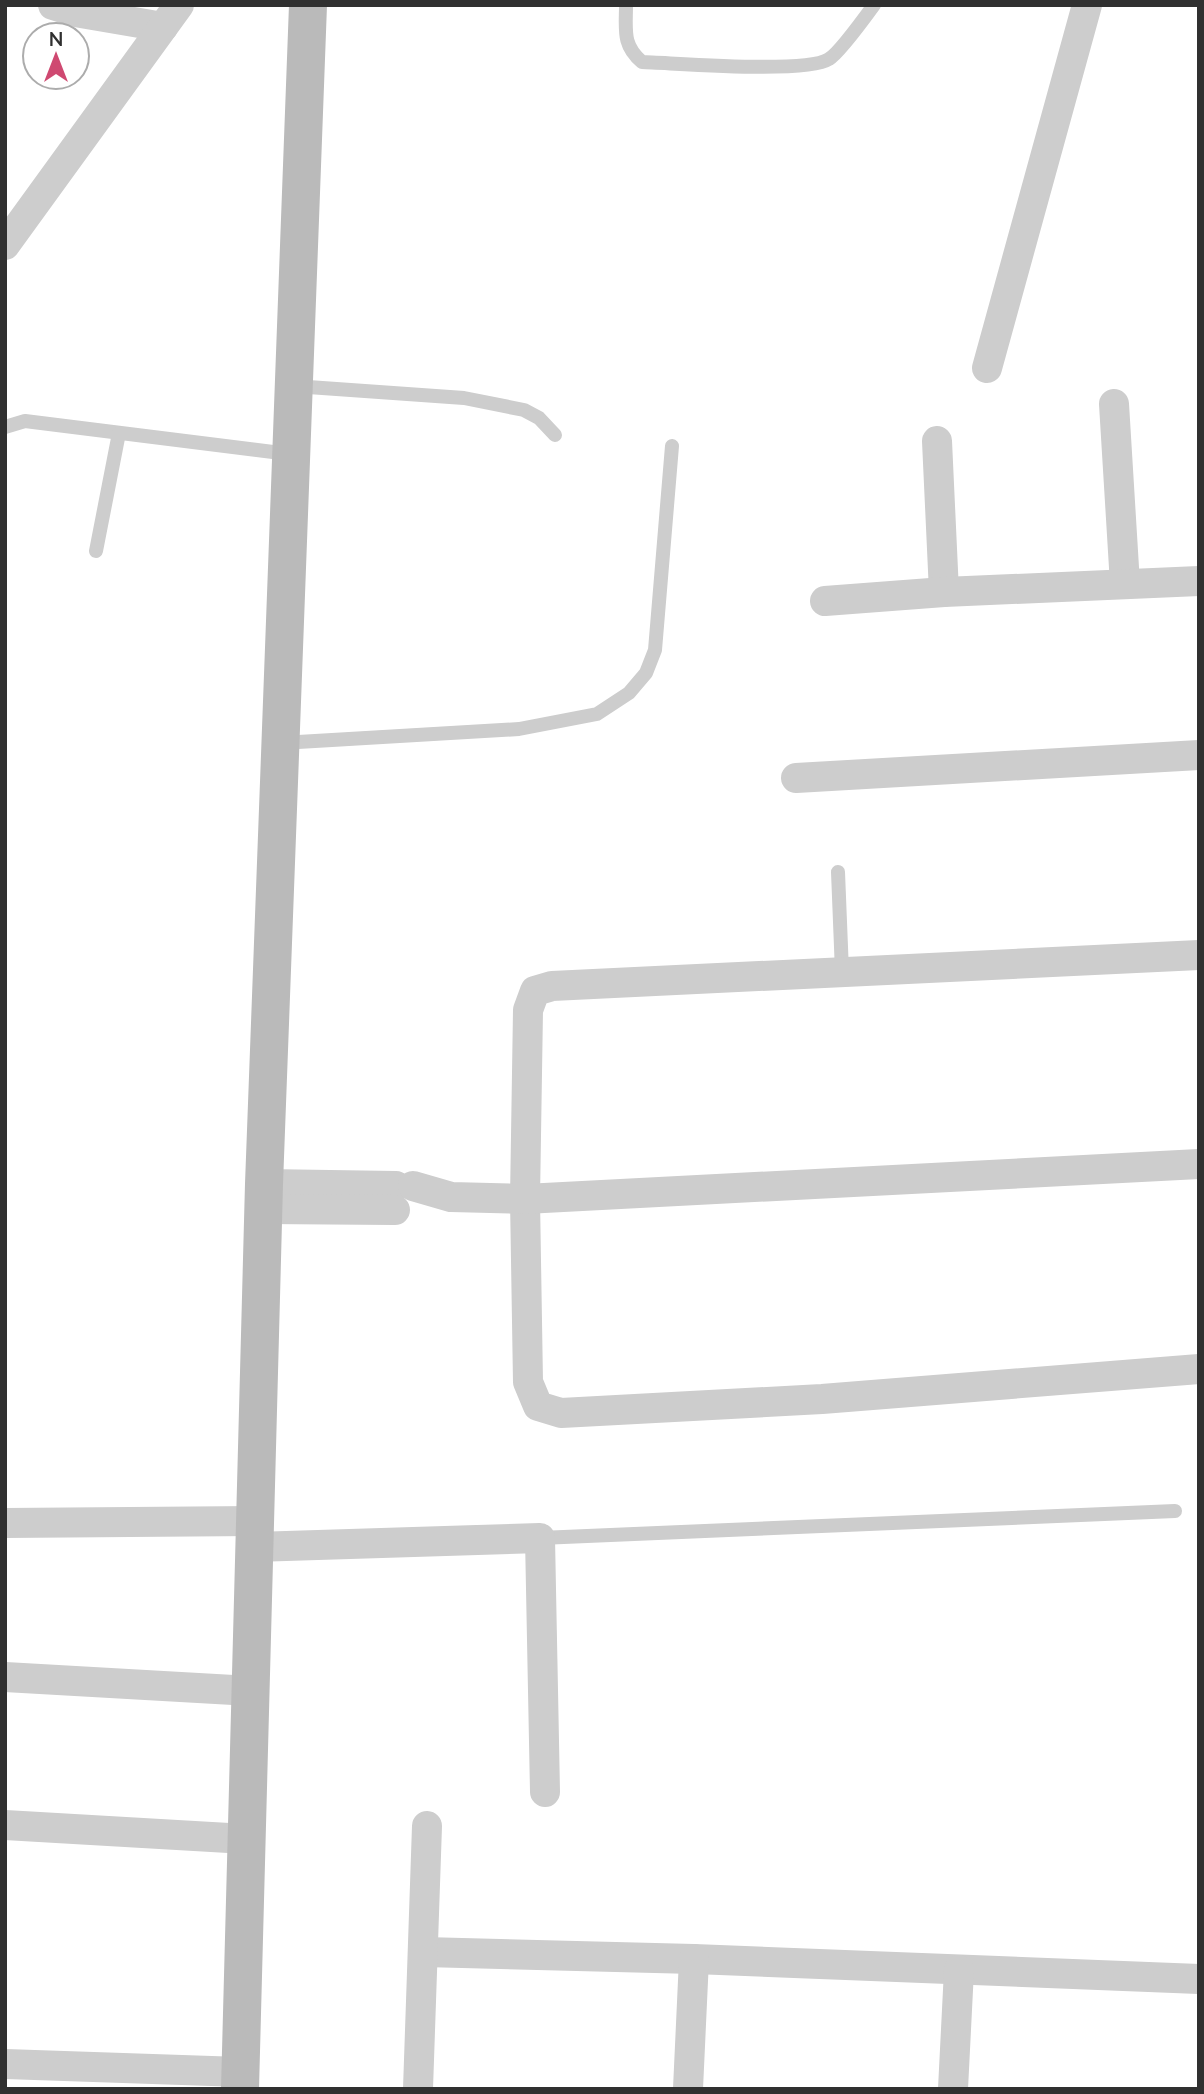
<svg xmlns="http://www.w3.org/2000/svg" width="1204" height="2094" font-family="Lato,sans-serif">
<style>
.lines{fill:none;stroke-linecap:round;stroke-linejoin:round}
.service{stroke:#cdcdcd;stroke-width:14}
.minor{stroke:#cdcdcd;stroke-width:30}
.secondary{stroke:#bababa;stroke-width:38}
</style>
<rect width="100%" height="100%" fill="#fff"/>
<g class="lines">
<g class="service">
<path d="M626,5C626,30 622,45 642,62C676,63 806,74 829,59C839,53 866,16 874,5"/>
<path d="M294,386L464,398L524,410L539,418L555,435"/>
<path d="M5,427L25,421L289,454"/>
<path d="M96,551L119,433"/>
<path d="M281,743L519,729L597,714L629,693L646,673L655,650L672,446"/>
<path d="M838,872L842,972"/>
<path d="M540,1538L1175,1511"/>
</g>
<g class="minor">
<path d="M53,5L75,12L163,27"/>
<path d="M5,245L179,5"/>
<path d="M987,368L1087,5"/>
<path d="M1114,404L1125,584"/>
<path d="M937,441L944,592"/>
<path d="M825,601L944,592L1199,581"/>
<path d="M796,778L1199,755"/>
<path d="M1199,955L552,986L535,991L528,1010L525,1199L528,1382L538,1406L561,1413L822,1399L1199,1369"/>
<path d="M264,1184L396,1186"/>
<path d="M413,1186L451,1197L525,1199L1199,1164"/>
<path d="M264,1209L395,1210"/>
<path d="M5,1523L255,1521"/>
<path d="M254,1547L540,1538L545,1792"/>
<path d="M5,1677L251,1691"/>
<path d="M5,1825L246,1839"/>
<path d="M424,1952L694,1959L1199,1979"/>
<path d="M5,2064L241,2072"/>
<path d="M418,2089L427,1826"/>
<path d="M688,2089L694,1959"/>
<path d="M953,2089L959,1970"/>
</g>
<path class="secondary" d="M240,2089L264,1184L308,5"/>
</g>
<rect width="1204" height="2094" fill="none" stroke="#303030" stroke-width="14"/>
<g transform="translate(56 56)"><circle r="33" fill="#ffffff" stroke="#acacac" stroke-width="2"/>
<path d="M0-5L12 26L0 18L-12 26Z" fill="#cf4971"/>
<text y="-10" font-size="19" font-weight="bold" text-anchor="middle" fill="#303030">N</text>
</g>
</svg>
